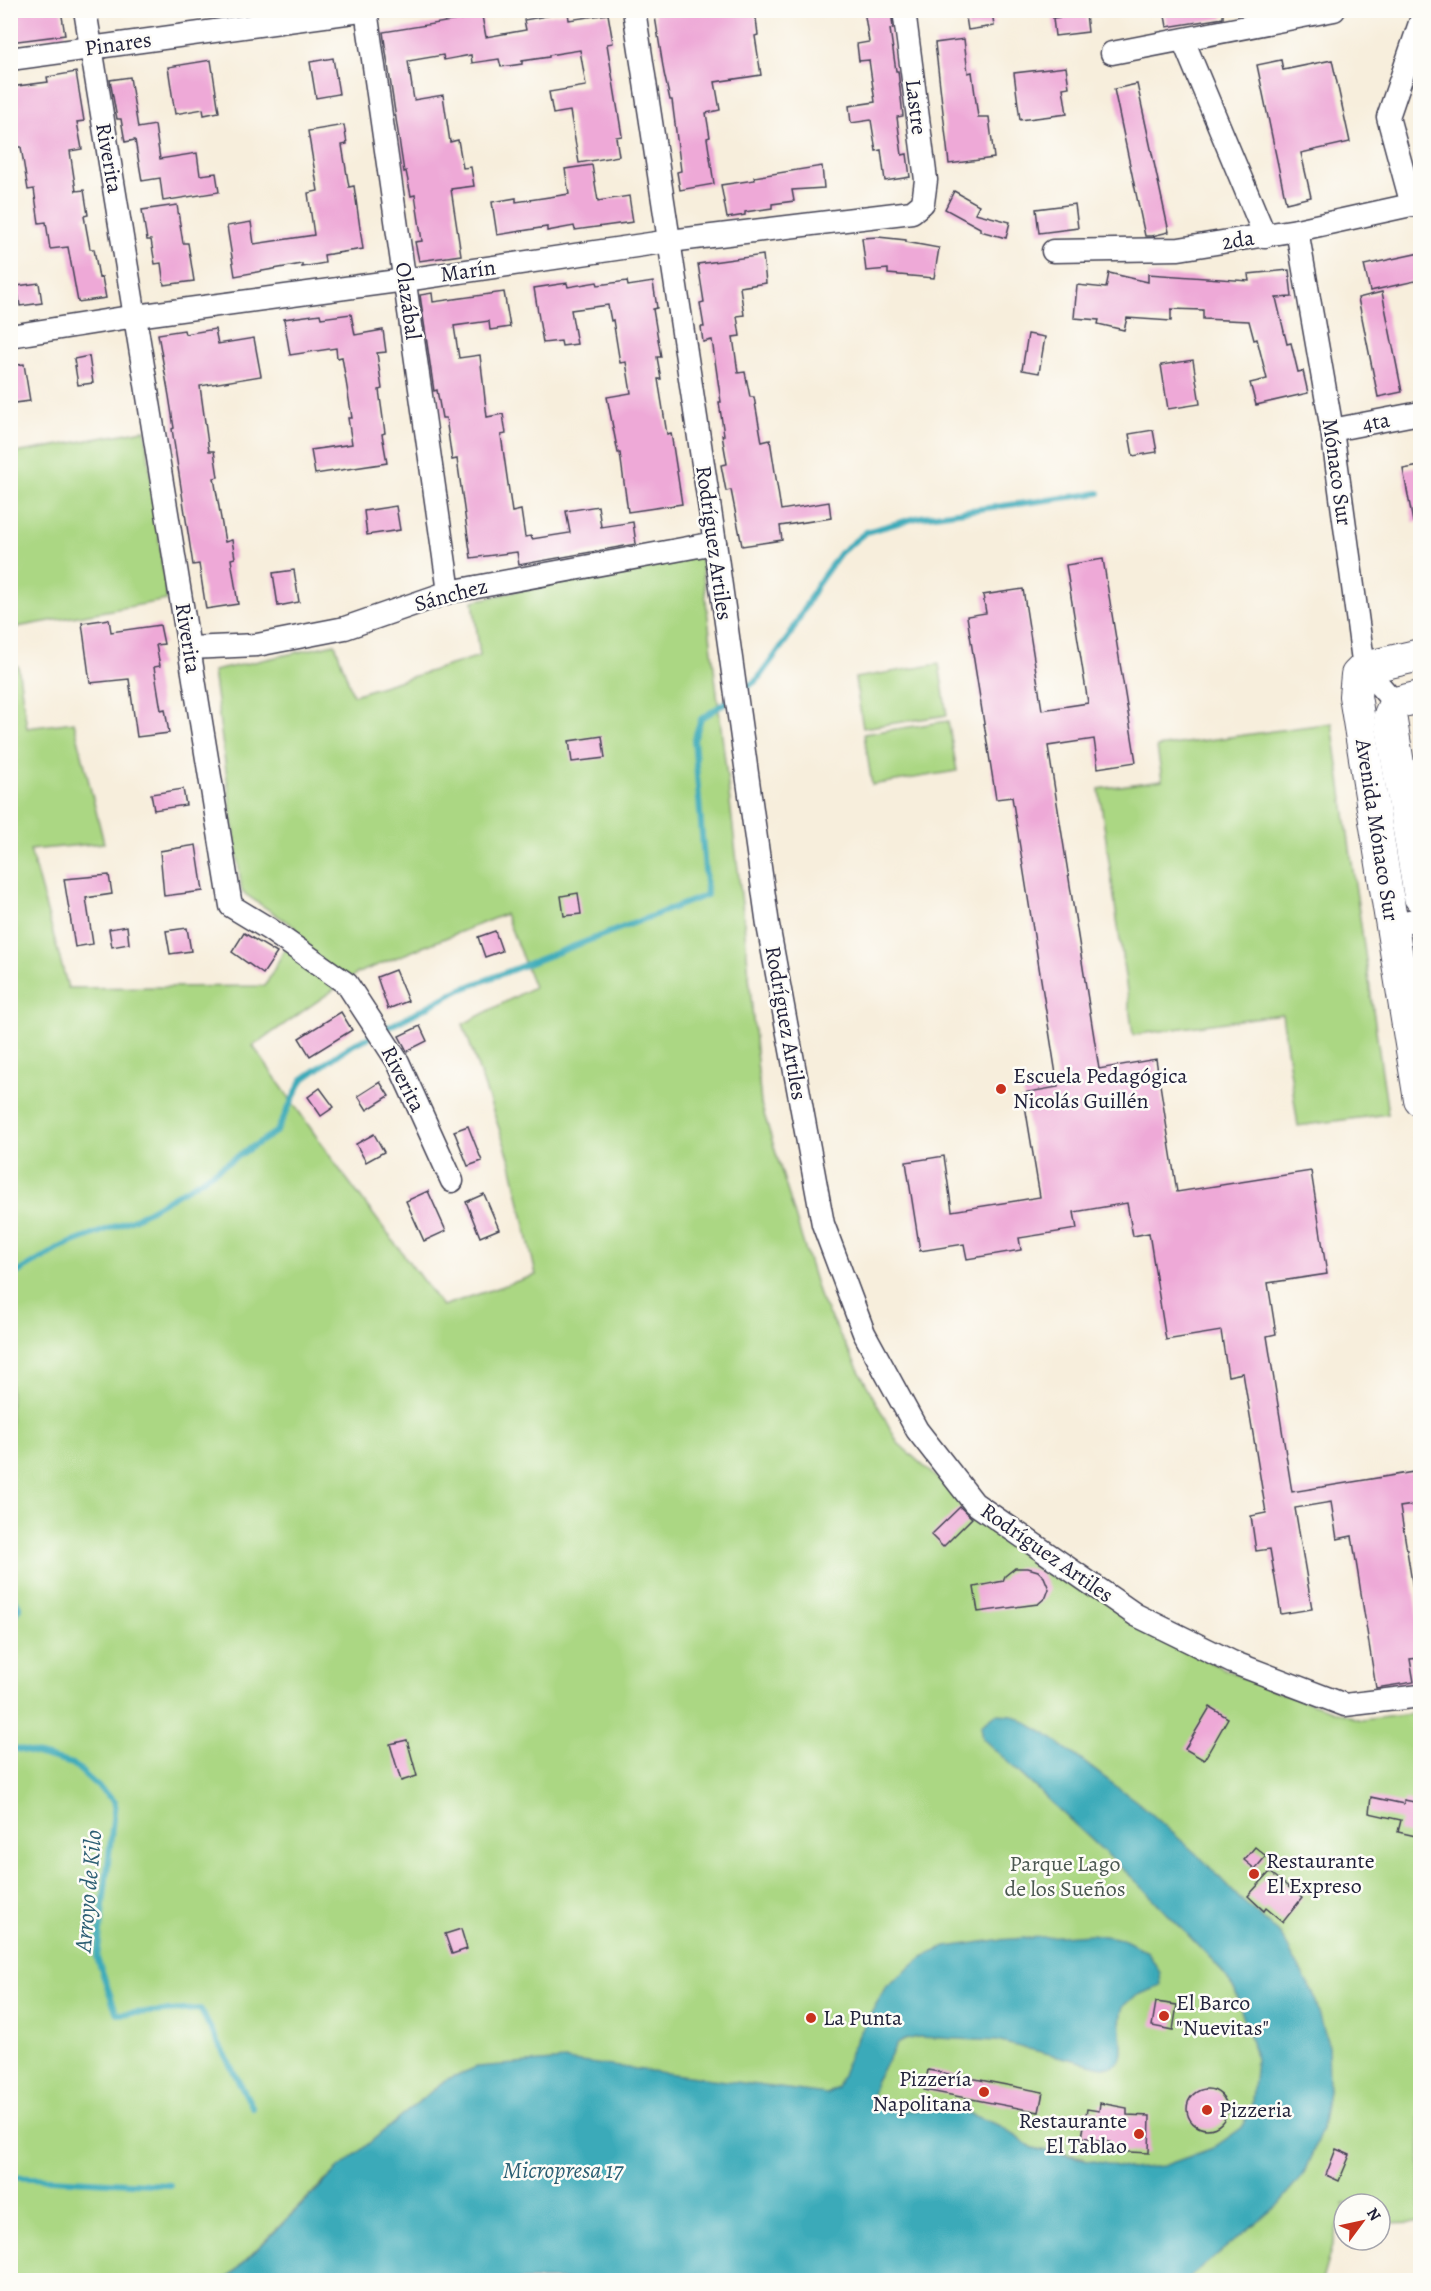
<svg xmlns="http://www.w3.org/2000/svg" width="1431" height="2291" font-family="Alegreya,serif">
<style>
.green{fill:#abd783;stroke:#667c5f;stroke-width:1.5;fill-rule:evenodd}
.water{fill:#3baab9;stroke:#2e667a;stroke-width:1.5}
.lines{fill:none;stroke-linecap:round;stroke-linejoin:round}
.stream{stroke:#3baab9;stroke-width:6}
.building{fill:#eea9d7}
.street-casing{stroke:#424153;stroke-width:25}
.secondary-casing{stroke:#424153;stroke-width:34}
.street{stroke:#fff;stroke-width:22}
.secondary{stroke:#fff;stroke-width:32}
.poi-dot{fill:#c8321e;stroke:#fdfcf7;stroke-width:2}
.labels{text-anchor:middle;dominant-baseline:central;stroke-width:5;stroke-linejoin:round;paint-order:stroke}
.street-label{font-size:22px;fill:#22223b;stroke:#fdfcf7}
.poi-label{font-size:22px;fill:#22223b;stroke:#fdfcf7;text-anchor:start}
.park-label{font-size:22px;fill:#4b5851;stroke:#fdfcf7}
.water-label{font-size:24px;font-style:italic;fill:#2d5f74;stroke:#fdfcf7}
</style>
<rect width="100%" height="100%" fill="#fdfcf7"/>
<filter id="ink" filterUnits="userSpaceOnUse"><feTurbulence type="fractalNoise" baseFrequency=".0167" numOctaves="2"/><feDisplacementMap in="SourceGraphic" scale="12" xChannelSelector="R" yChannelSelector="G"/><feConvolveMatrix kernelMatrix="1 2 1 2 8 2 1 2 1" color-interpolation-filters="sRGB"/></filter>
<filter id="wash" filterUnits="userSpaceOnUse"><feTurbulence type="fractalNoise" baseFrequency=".008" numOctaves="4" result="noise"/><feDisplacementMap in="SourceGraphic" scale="24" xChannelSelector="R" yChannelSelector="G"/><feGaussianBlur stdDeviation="1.35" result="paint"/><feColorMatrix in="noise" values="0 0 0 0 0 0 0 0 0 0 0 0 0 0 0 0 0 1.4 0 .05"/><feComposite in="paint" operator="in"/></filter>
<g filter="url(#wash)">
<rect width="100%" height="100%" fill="#f7eedc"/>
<g class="green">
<path d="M145,430L167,600L11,628V454Z"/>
<path d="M700,550L743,912L761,1104L820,1298L898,1443L949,1489L1172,1644L1263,1687L1361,1720L1420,1713V2222L1380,2223V2204H1344V2225H1338L1322,2280H1164L1083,2157L1033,2148L1001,2126L962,2111L885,2110L826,2094L445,2080L320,2185L226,2280H11L10,666H18L27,728L74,722L104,843L30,850L68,988L265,986L296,928L242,892L213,671L335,644L353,695L480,656L473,601ZM505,914L534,987L463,1024L511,1163L536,1275L442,1306L337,1166L253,1046L358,973Z"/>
<path d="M939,664L947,715L863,728L855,678Z"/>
<path d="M948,721L957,771L872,785L864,734Z"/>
<path d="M1332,723L1388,1114L1298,1126L1282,1014L1133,1035L1099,789L1162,780L1157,747Z"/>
</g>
<path class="water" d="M996,1714L1013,1715L1046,1734L1144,1807L1175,1835L1203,1860L1239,1898L1281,1935L1314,1995L1328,2044L1329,2085L1322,2129L1304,2174L1279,2204L1186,2280H226L338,2169L445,2080L477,2067L566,2060L826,2094L837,2088L852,2048L885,1988L923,1957L946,1947L997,1940L1091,1934L1123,1939L1148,1952L1160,1973L1161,1986C1150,1991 1132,1995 1124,2006C1114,2020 1130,2056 1116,2065C1113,2068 1107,2067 1102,2067L996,2041L918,2037L905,2040L897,2044L875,2082L871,2100L872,2106L885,2110L962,2111L1001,2126L1033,2148L1130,2169L1163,2166L1213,2148L1240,2129L1251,2111L1256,2059L1235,1990L1217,1965L1139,1884L983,1739L981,1725Z"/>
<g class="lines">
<g class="stream">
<path d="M740,692L757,680L790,635L817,585L840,553L866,532L920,517L1099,493"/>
<path d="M383,1030L457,991L707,895L694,740L701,719L732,698"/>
<path d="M10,1277L63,1246L134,1219L193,1185L277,1131L302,1080L350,1046L374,1035"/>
<path d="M10,1590L20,1608L10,1620"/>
<path d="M10,1747L73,1764L115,1802L97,1958L117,2014L200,2009L253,2108"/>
<path d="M10,2177L170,2185"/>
</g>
</g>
<g id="blocks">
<g class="building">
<path d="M19,10H61L65,35L10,42V12Z"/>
<path d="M654,10H755L758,35L755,36L761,75L715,82L720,110L706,113L710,137L707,138L714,184L680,190L677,172L681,171L672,100H670L664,73Z"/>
<path d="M864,10H891L893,28L890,29L896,71H898L903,116L897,117L902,155L907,154L910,177L885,181L881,150L876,151L871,120L851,123L849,106L875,102L869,60L859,61L857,44L869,42Z"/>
<path d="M965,10H992L994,26L968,30Z"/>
<path d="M1164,10H1223V18L1167,27Z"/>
<path d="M568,12L569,20L608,14L613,43L607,44L622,136L616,137L619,156L579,163L570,111L553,114L549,92L586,86L580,50L549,55V57L522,61V64L501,67L499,59L472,63L471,55L444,60L443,55L408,61L414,100L443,95L450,142L458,140L463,168L471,167L474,186L451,189L461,255L419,261L415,242L422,241L415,195L411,196L406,171L404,172L383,32L482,16L486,37L526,30L524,20Z"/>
<path d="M1086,14L1088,32L1055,36L1053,18Z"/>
<path d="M964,39L968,73L972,72L978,117H989L994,158L949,164L935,43Z"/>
<path d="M333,58L339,94L316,98L310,62Z"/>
<path d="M211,60L219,112L204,115L203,109L175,114L168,67Z"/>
<path d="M1281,60L1283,70L1332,60L1350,142L1301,153L1311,197L1286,203L1257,65Z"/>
<path d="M1066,67L1069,87L1063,88L1067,114L1020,120L1014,73Z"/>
<path d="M76,72L84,121L77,122L82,149L70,151L76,191L84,190L88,215L84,216L90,249H94L99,278L102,277L106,298L78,302L68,247L50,249L46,222L39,223L34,189L28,190L21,147H18L14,119H10V87L48,82L47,77Z"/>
<path d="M130,77L138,128L155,125L160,159L197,153L200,175L216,173L219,192L163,201L160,178L142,181L135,140L125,142L121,119H117L110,80Z"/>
<path d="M1137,84L1169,232L1152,236H1145L1114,89Z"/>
<path d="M344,125L347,144L342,145L349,187L354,186L363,249L324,255L325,263L302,267V264L235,276L227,226L251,222L254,244L314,235L308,193L318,191L308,131Z"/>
<path d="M592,165L598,201L629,196L633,222L575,230L574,226L547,231V227L497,235L492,202L516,198V202L569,194L565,169Z"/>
<path d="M822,166L824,188L792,190L794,201L772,204V208L745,212V215L727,218L721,185L755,180L754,177Z"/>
<path d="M954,191L979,205L975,213L1010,222L1006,238L980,231V228L945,209Z"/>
<path d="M1075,204L1078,228L1039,233L1036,209Z"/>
<path d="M177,205L183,243H188L194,281L164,285L161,263L155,264L151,240H147L142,210Z"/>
<path d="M878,237L906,240V242L939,248L934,278L888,274V269L866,271L862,238Z"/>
<path d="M1420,253V280L1370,291L1364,265Z"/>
<path d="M763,255L766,283L740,287L744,315L737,316L740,336L733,337L738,373L745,372L750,397H754L762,442L770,440L781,510L829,502L831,518L780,526L782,540L742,546L731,490L726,491L721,465L727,464L722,435H724L719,402H721L712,340L703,342L701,327H704L700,303L704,302L698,264Z"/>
<path d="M1289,270L1292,297L1276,298L1287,344L1291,343L1298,372L1303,371L1308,393L1256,405L1250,383L1267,379L1257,339L1254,340L1249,321L1203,319V310L1171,309V321L1127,318L1124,330L1098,324L1099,320L1074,318L1077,285L1106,288L1109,273L1148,282V274L1249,281L1248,274Z"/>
<path d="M627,281L628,286L653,282L657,308L653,309L661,357H657L661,379H658L667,434L671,433L682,504L628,512L620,453H618L607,397L631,393L626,362L620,363L613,320L611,321L608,305L571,310L577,344L562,346L561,341L543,343L534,288L567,283L568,287L597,282L598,285Z"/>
<path d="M39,283L42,303L20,306L17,286Z"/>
<path d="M504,292L510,327L490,330L489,321L454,326L459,358L480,355L487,417L503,414L506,434L501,435L512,512L521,510L525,537L531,536L532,539L570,533L566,511L598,506L601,527L633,522L636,544L519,565L517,552L471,558L457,459L452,460L446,418H442L437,390L434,391L420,295L432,293L433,302Z"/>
<path d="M1382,292L1402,392L1378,397L1358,298Z"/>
<path d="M320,314L321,318L351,314L355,335L383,330L386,352L377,353L382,389L379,390L385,433L382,434L387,463L315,474L311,450L352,444L348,418H352L342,357L337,358L336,348L290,355L284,319Z"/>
<path d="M215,329L218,344L254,338L261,376L200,386L209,451H214L218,477L214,478L225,542L232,540L235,558L231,559L238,604L206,609L199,564L193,565L172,429L174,428L169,396L158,334L184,330L185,334Z"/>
<path d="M1028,334L1045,337L1039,373L1022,370Z"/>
<path d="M89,356L93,383L78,385L74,359Z"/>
<path d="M1193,360L1200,404L1168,409L1161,365Z"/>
<path d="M24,364L30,401L15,403L10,366Z"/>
<path d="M1153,430L1157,452L1133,456L1129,434Z"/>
<path d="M1420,466V521L1413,522L1403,469Z"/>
<path d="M396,506L400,530L367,535L364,511Z"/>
<path d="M1103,559L1136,762L1098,768L1094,739L1048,746L1099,1069L1156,1059L1177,1192L1311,1171L1327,1274L1268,1283L1276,1334L1267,1336L1292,1492L1420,1471V1504L1400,1507L1420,1632V1658L1410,1659L1414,1682L1376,1688L1352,1536L1337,1539L1331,1502L1295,1508L1312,1609L1281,1614L1270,1549L1256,1551L1251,1516L1266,1513L1243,1373L1228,1376L1221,1331L1166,1340L1149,1233L1133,1236L1127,1203L1074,1212L1077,1229L1019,1238L1021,1250L967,1259L964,1244L920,1251L906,1162L944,1156L952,1211L1040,1197L1023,1093L1058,1087L1012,797L996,799L967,616L986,613L983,595L1023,589L1042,710L1088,703L1066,565Z"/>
<path d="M294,570L299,602L278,606L273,573Z"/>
<path d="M109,619L111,632L160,625L164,644L156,645L160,666L154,667L161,710L165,709L169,733L137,737L129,679L90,683L82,623Z"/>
<path d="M602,736L605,758L572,762L569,741Z"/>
<path d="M183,789L186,805L154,810L151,794Z"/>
<path d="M196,845L203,891L164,896L160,851Z"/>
<path d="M109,875L112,894L86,898L93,944L75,947L64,879Z"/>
<path d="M578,893L581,914L564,916L561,896Z"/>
<path d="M127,926L129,944L112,947L109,929Z"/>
<path d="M187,928L191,951L170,954L166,931Z"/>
<path d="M495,931L502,951L485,957L478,937Z"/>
<path d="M244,933L277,953L263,974L232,952Z"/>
<path d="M395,970L408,1001L388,1009L377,977Z"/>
<path d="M341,1012L352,1030L310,1056L299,1038Z"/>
<path d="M420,1026L427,1041L407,1051L399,1036Z"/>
<path d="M380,1082L389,1096L367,1110L358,1096Z"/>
<path d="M320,1088L334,1107L321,1116L308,1097Z"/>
<path d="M468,1126L482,1161L468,1166L454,1131Z"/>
<path d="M374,1134L384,1152L366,1162L356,1144Z"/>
<path d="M428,1191L446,1231L424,1241L406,1201Z"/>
<path d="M484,1194L499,1229L480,1237L466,1202Z"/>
<path d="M960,1507L972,1518L943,1547L931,1535Z"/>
<path d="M1015,1568H1028L1038,1571L1044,1577L1049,1589L1046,1597L1038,1604L978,1612L974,1587L1003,1581L1005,1576Z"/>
<path d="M1210,1707L1228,1718L1204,1760L1185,1749Z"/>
<path d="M407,1740L417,1776L401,1781L390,1744Z"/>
<path d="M1371,1797L1404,1804V1800L1420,1803V1837L1398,1832L1401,1820L1369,1813Z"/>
<path d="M1255,1847L1266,1856L1255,1869L1244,1860Z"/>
<path d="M1270,1872L1302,1898L1283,1922L1266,1908L1264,1911L1248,1896Z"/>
<path d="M461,1929L467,1949L452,1954L445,1934Z"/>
<path d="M1156,2002L1177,2005L1173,2030L1152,2026Z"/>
<path d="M928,2070L1043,2092L1039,2112L924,2090Z"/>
<circle cx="1207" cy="2109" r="20"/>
<path d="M1100,2103L1127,2108V2115L1150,2116L1149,2153L1110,2151L1111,2142L1082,2137L1087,2109L1099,2111Z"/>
<path d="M1336,2149L1350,2155L1339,2181L1326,2175Z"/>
</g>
</g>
</g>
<g filter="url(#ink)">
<use href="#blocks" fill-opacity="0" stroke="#424153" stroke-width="1.5"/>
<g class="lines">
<defs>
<g id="street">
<path d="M85,10L231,906L269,929L347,984L398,1062L452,1181"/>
<path d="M366,10L449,592"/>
<path d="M634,10L715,543L768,925L823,1224L864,1333L917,1430L974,1503L1136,1615L1232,1662L1345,1705L1420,1696"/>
<path d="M1183,40L1265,236"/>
<path d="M1112,53L1334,10"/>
<path d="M10,59L368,10"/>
<path d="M1412,205L1388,117L1420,23"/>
<path d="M1297,230L1332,430L1364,668L1395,703"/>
<path d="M1053,251L1179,249L1297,230L1420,203"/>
<path d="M10,336L136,316L405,280L670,241L912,212L923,203L926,180L904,10"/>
<path d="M1332,430L1420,413"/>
<path d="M189,648L257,645L345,628L449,592L715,543"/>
<path d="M1392,924L1420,919"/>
</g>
<g id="secondary">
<path d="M1420,655L1364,668L1357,675L1355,696L1420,1100"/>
<path d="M1420,697L1395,703L1390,715L1420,897"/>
</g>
</defs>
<use href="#street" class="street-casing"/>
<use href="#secondary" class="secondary-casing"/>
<use href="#street" class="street"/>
<use href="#secondary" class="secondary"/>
</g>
</g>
<g class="poi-dot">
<circle cx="1001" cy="1089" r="6"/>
<circle cx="1254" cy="1874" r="6"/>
<circle cx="1164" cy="2016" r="6"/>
<circle cx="811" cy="2018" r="6"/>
<circle cx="984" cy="2092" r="6"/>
<circle cx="1207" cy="2110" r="6"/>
<circle cx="1139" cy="2134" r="6"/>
</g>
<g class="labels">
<g class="street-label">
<text transform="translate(118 44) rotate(-8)">Pinares</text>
<text transform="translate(916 107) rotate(83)">Lastre</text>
<text transform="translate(109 158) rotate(80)">Riverita</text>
<text transform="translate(1238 240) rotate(-9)">2da</text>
<text transform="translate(468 271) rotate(-8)">Marín</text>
<text transform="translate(408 301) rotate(82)">Olazábal</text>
<text transform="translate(1376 422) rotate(-11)">4ta</text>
<text transform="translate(1337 472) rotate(82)">Mónaco Sur</text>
<text transform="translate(714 543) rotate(82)">Rodríguez Artiles</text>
<text transform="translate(451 595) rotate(-15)">Sánchez</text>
<text transform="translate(188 638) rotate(81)">Riverita</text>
<text transform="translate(1377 830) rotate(81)">Avenida Mónaco Sur</text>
<text transform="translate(786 1023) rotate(80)">Rodríguez Artiles</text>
<text transform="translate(403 1079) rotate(63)">Riverita</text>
<text transform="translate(1047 1553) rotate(35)">Rodríguez Artiles</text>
</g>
<g class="poi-label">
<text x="1013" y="1076">Escuela Pedagógica<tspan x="1013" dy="25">Nicolás Guillén</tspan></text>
<text x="1266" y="1861">Restaurante<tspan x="1266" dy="25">El Expreso</tspan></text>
<text x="1176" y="2003">El Barco<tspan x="1176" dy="25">"Nuevitas"</tspan></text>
<text x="823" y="2018">La Punta</text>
<text x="972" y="2079" text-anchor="end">Pizzería<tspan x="972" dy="25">Napolitana</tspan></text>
<text x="1219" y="2110">Pizzeria</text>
<text x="1127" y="2121" text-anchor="end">Restaurante<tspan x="1127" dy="25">El Tablao</tspan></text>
</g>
<g class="park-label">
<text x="1065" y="1864">Parque Lago<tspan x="1065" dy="25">de los Sueños</tspan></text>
</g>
<g class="water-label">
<text transform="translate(88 1891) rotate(-85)">Arroyo de Kilo</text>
<text x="563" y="2170">Micropresa 17</text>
</g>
</g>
<rect width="1431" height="2291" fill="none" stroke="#fdfcf7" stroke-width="36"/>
<g transform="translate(1362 2222) rotate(57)"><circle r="28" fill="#fdfcf7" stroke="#a5a5ac" stroke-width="1.5"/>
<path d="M0-4.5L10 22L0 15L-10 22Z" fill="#c8321e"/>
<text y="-9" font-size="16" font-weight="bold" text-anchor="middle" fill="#22223b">N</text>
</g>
</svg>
